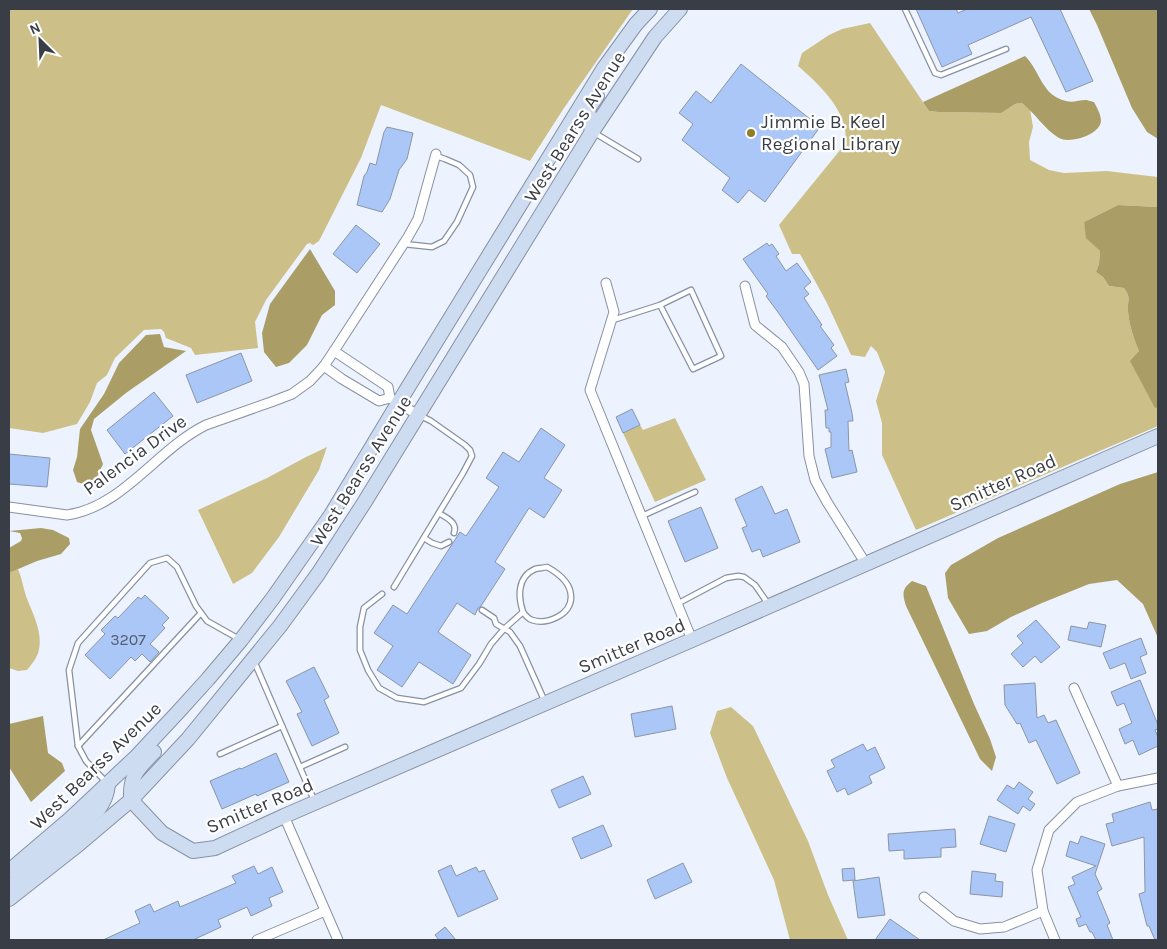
<svg xmlns="http://www.w3.org/2000/svg" width="1167" height="949" font-family="Karla,sans-serif">
<style>
.green{fill:#ccc088}
.water{fill:#aa9e66}
.building{fill:#aac7f8;stroke:#8b95a6}
.lines{fill:none;stroke-linecap:round;stroke-linejoin:round}
.lane-casing{stroke:#8791a3;stroke-width:7}
.street-casing{stroke:#8791a3;stroke-width:11}
.secondary-casing{stroke:#8791a3;stroke-width:16}
.lane{stroke:#fff;stroke-width:4.5}
.street{stroke:#fff;stroke-width:9}
.secondary{stroke:#cedcf2;stroke-width:14}
.poi-dot{fill:#907e25;stroke:#fff;stroke-width:2}
.labels{text-anchor:middle;dominant-baseline:central;stroke-width:4.5;stroke-linejoin:round;paint-order:stroke}
.number-label{font-size:16px;fill:#556072}
.poi-label{font-size:19px;fill:#393d45;stroke:#fff;text-anchor:start}
.street-label{font-size:19px;fill:#393d45;stroke:#fff}
</style>
<rect width="100%" height="100%" fill="#ecf3ff"/>
<g class="green">
<path d="M9,9H633L564,108L530,161L381,105L361,158L319,241L313,245L310,243L307,244L266,300L255,322L258,348L195,355L191,348L166,338L164,332L161,329L144,330L115,358L107,375L97,383L90,402L77,424L43,433L9,428Z"/>
<path d="M870,23L929,111L938,112L1000,113L1015,104L1022,103L1030,109L1033,127L1029,142L1030,160L1049,170L1064,173L1107,171L1158,177V207L1118,205L1084,222L1087,238L1100,251L1099,264L1096,272L1103,277L1109,286L1124,288C1132,300 1127,299 1128,311C1129,325 1134,339 1139,351L1131,361L1155,407H1158V426L916,530L882,455V423L876,401L885,372L877,352L871,346L865,357L851,355L826,301L800,254H792L779,225L845,144V143C851,114 818,83 798,66L802,53L829,35L842,29Z"/>
<path d="M675,418L706,480L655,502L623,433L640,425L643,430Z"/>
<path d="M327,447L319,470L279,537L252,573L233,584L198,510L267,478L306,457Z"/>
<path d="M18,569C22,578 23,587 26,596C32,612 43,632 39,649C38,657 32,664 27,670L18,671L9,668V573Z"/>
<path d="M731,707L753,726L808,841L828,895L848,940H790L774,880L727,778L710,733L717,711Z"/>
</g>
<g class="water">
<path d="M1089,9H1158V139L1147,132L1132,108L1097,25Z"/>
<path d="M1025,56C1041,72 1041,95 1066,101C1073,103 1079,100 1086,100C1087,100 1093,102 1094,102C1097,108 1101,114 1101,121C1100,135 1070,144 1059,138C1044,129 1035,113 1022,103L1015,104L1001,113L938,112L929,111L923,102Z"/>
<path d="M1118,205L1158,207V407L1155,408L1130,361L1139,351C1134,339 1129,325 1128,311C1127,299 1132,300 1124,288L1109,286L1103,277L1096,272L1099,264L1100,251L1086,238L1084,222Z"/>
<path d="M310,249L335,291V305L322,315L307,345L289,363L276,367L264,352L262,333L270,304Z"/>
<path d="M160,334L164,347L186,351L126,393L94,419L91,430L103,464L97,477L86,485L77,482L73,470L77,457L80,429L104,394L119,363L146,335Z"/>
<path d="M1158,472V638L1143,604L1117,580L1089,584L1042,603L1011,617L987,631L969,634L948,598L945,573L951,565L998,538L1120,484Z"/>
<path d="M41,528L53,530L69,538L70,544L61,554L37,561L9,573V548L21,541L22,538L20,533L9,531Z"/>
<path d="M912,581L926,586L974,704L990,739L996,757L992,771L980,759L906,606C902,593 902,589 912,581Z"/>
<path d="M43,716L48,753L62,763L65,771L31,802L9,767V724Z"/>
</g>
<g class="building">
<path d="M916,9H956L958,13L967,9H1060L1093,81L1066,92L1031,17L968,45L972,54L942,67Z"/>
<path d="M741,64L820,127L765,202L749,190L738,203L722,190L730,178L682,140L693,124L679,113L696,91L711,103Z"/>
<path d="M387,127L413,133L407,159L399,170L390,199L382,212L357,205L364,176L367,172L370,163L376,165L384,132Z"/>
<path d="M356,225L380,244L357,273L333,254Z"/>
<path d="M767,243L769,246L772,244L779,254L776,256L786,271L797,263L811,282L804,288L809,294L804,298L822,325L820,326L834,345L831,348L837,356L818,370L780,315L766,296L768,294L743,259Z"/>
<path d="M241,353L252,381L197,403L186,375Z"/>
<path d="M846,369L849,382L845,383L852,413L853,421H848L849,451L852,450L857,472L832,478L825,449L831,447V432H829V428H826L825,410H828L819,375Z"/>
<path d="M154,392L173,416L125,454L107,430Z"/>
<path d="M632,409L640,425L623,433L616,417Z"/>
<path d="M541,428L565,445L544,478L562,490L544,518L529,508L495,562L505,569L481,606L478,608L475,615L457,603L438,632L471,655L453,684L419,662L402,687L377,670L393,646L374,633L393,605L407,614L460,532L466,536L499,487L486,478L503,452L519,462Z"/>
<path d="M9,454L50,458L47,487L9,484Z"/>
<path d="M762,486L775,514L787,509L800,542L763,557L760,549L752,552L742,528L747,526L735,499Z"/>
<path d="M701,507L718,548L685,562L668,521Z"/>
<path d="M145,595L169,618L162,625L165,628L150,644L159,652L150,662L142,654L135,661L131,657L110,679L85,655L105,634L101,630L115,616L118,618L138,597L141,599Z"/>
<path d="M1036,620L1060,647L1041,663L1035,656L1023,667L1011,654L1023,643L1017,636Z"/>
<path d="M1089,622L1106,625L1101,647L1068,640L1071,626L1087,629Z"/>
<path d="M1141,638L1147,654L1140,657L1146,673L1131,679L1125,663L1110,669L1103,653Z"/>
<path d="M314,667L329,697L324,700L339,733L312,746L297,714L302,712L286,681Z"/>
<path d="M1140,680L1158,725V729L1155,730L1158,737V746L1139,755L1133,740L1125,744L1119,729L1132,723L1124,703L1117,706L1111,692Z"/>
<path d="M1035,683L1037,718L1044,715L1048,723L1056,720L1080,773L1057,784L1036,740L1029,743L1020,723L1017,724L1005,705L1004,685Z"/>
<path d="M672,706L676,729L635,737L631,714Z"/>
<path d="M863,744L867,751L875,747L885,768L869,776L872,783L848,795L845,788L837,792L827,771L835,767L831,760Z"/>
<path d="M276,753L289,782L257,796L256,794L222,809L210,781L240,768L241,769Z"/>
<path d="M583,776L591,794L559,808L551,790Z"/>
<path d="M1019,782L1033,792L1028,799L1035,804L1030,811L1023,806L1018,814L997,800L1007,785L1014,789Z"/>
<path d="M1150,802L1152,810L1158,809V940H1155L1149,926H1147L1139,894L1145,892L1144,837L1112,846L1106,824L1114,822L1112,814Z"/>
<path d="M989,816L1015,824L1006,852L980,844Z"/>
<path d="M603,825L612,846L581,859L572,838Z"/>
<path d="M955,829L956,847L941,848V857L904,859V850L889,851L888,834Z"/>
<path d="M1081,836L1105,844L1095,874L1102,889L1097,892L1110,923L1107,925L1113,940H1096L1092,932H1090L1086,924L1079,927L1076,919L1081,917L1068,887L1075,884L1072,877L1096,866L1066,856L1070,841L1078,844Z"/>
<path d="M683,863L692,882L655,899L647,880Z"/>
<path d="M451,865L456,876L476,867L479,872L484,870L498,899L458,917L438,871Z"/>
<path d="M254,866L258,874L272,867L283,892L269,898L272,906L251,916L247,907L218,920L221,927L193,940H103L140,923L135,911L150,904L154,912L178,901L180,907L236,883L232,876Z"/>
<path d="M854,868L855,880L843,881L842,869Z"/>
<path d="M972,871L996,874L995,881L1003,882L1002,897L970,894Z"/>
<path d="M879,877L885,915L858,918L853,881Z"/>
<path d="M890,919L920,940H875Z"/>
<path d="M445,927L456,940H439L435,935Z"/>
</g>
<g class="lines">
<defs>
<g id="lane">
<path d="M905,9L935,73L941,75L1006,49"/>
<path d="M593,132L638,159"/>
<path d="M404,244L432,247L444,241L457,222L473,187L470,175L459,165L445,159L436,156"/>
<path d="M613,320L660,305L693,369L721,356L691,290L660,305"/>
<path d="M439,513C446,518 458,522 454,533"/>
<path d="M642,516L695,492"/>
<path d="M424,538L432,543L441,546L449,542"/>
<path d="M394,587L463,473L472,456L470,450L465,445L431,421L419,415"/>
<path d="M382,594L364,608L360,627V650L368,670L379,688L397,698L424,702L461,688L479,664L491,644L504,629L523,612C525,615 529,619 532,620C547,625 571,615 571,597C571,583 558,573 547,567C544,568 539,568 535,569C517,577 518,597 523,612"/>
<path d="M677,604L726,578L738,576L744,577L755,585L769,605"/>
<path d="M482,610L494,618L496,624L510,632L520,646L545,702"/>
<path d="M254,661L314,800"/>
<path d="M78,746L201,613"/>
<path d="M220,754L282,726"/>
<path d="M300,767L345,747"/>
<path d="M107,783L86,761L78,746L69,670L78,643L150,563L167,558L177,567L196,606L207,621L239,639"/>
</g>
<g id="street">
<path d="M606,283L614,312L590,390L692,640"/>
<path d="M745,286L755,325L782,347L799,372L804,384L809,456L815,480L827,502L866,564"/>
<path d="M334,351L388,387L390,398"/>
<path d="M324,366L342,379L379,401L390,398L418,415"/>
<path d="M9,507L67,515C123,507 157,449 206,425L271,402L292,394L310,381L324,366L334,351L408,237L418,219L436,154"/>
<path d="M1074,688L1118,786"/>
<path d="M284,816L338,940"/>
<path d="M924,897L954,921L980,929L1004,927L1043,911"/>
<path d="M257,940L325,911"/>
<path d="M1055,940L1043,911L1037,870L1049,830L1077,802L1118,786L1158,778"/>
</g>
<g id="secondary">
<path d="M592,132L588,109L597,96"/>
<path d="M131,800L162,833L193,851L215,848L284,816L692,640L1158,436"/>
<path d="M131,800C130,774 137,770 154,752"/>
<path d="M9,871L70,819L137,756L179,711L208,679L241,640L273,598L331,515L391,415L604,68L636,24L650,9"/>
<path d="M12,894L11,887L14,884L98,810C104,801 107,795 108,784"/>
<path d="M9,899L79,844L131,800L188,739L280,626L318,574L364,503L592,132L655,37L680,9"/>
</g>
</defs>
<use href="#lane" class="lane-casing"/>
<use href="#street" class="street-casing"/>
<use href="#secondary" class="secondary-casing"/>
<use href="#lane" class="lane"/>
<use href="#street" class="street"/>
<use href="#secondary" class="secondary"/>
</g>
<circle class="poi-dot" cx="751" cy="133" r="5"/>
<g class="labels">
<g class="number-label">
<text x="128" y="639">3207</text>
</g>
<g class="poi-label">
<text x="761" y="122">Jimmie B. Keel<tspan x="761" dy="22">Regional Library</tspan></text>
</g>
<g class="street-label">
<text transform="translate(575 127) rotate(-58)">West Bearss Avenue</text>
<text transform="translate(135 455) rotate(-36)">Palencia Drive</text>
<text transform="translate(361 471) rotate(-58)">West Bearss Avenue</text>
<text transform="translate(1003 483) rotate(-24)">Smitter Road</text>
<text transform="translate(632 646) rotate(-23)">Smitter Road</text>
<text transform="translate(96 766) rotate(-44)">West Bearss Avenue</text>
<text transform="translate(260 806) rotate(-23)">Smitter Road</text>
</g>
</g>
<rect width="1167" height="949" fill="none" stroke="#393d45" stroke-width="20"/>
<g transform="translate(40 40) rotate(336)" stroke="#ffffff" stroke-width="4" paint-order="stroke">
<path d="M0-4L9 19L0 12L-9 19Z" fill="#393d45"/>
<text y="-8" font-size="14" font-weight="bold" text-anchor="middle" fill="#393d45">N</text>
</g>
</svg>
